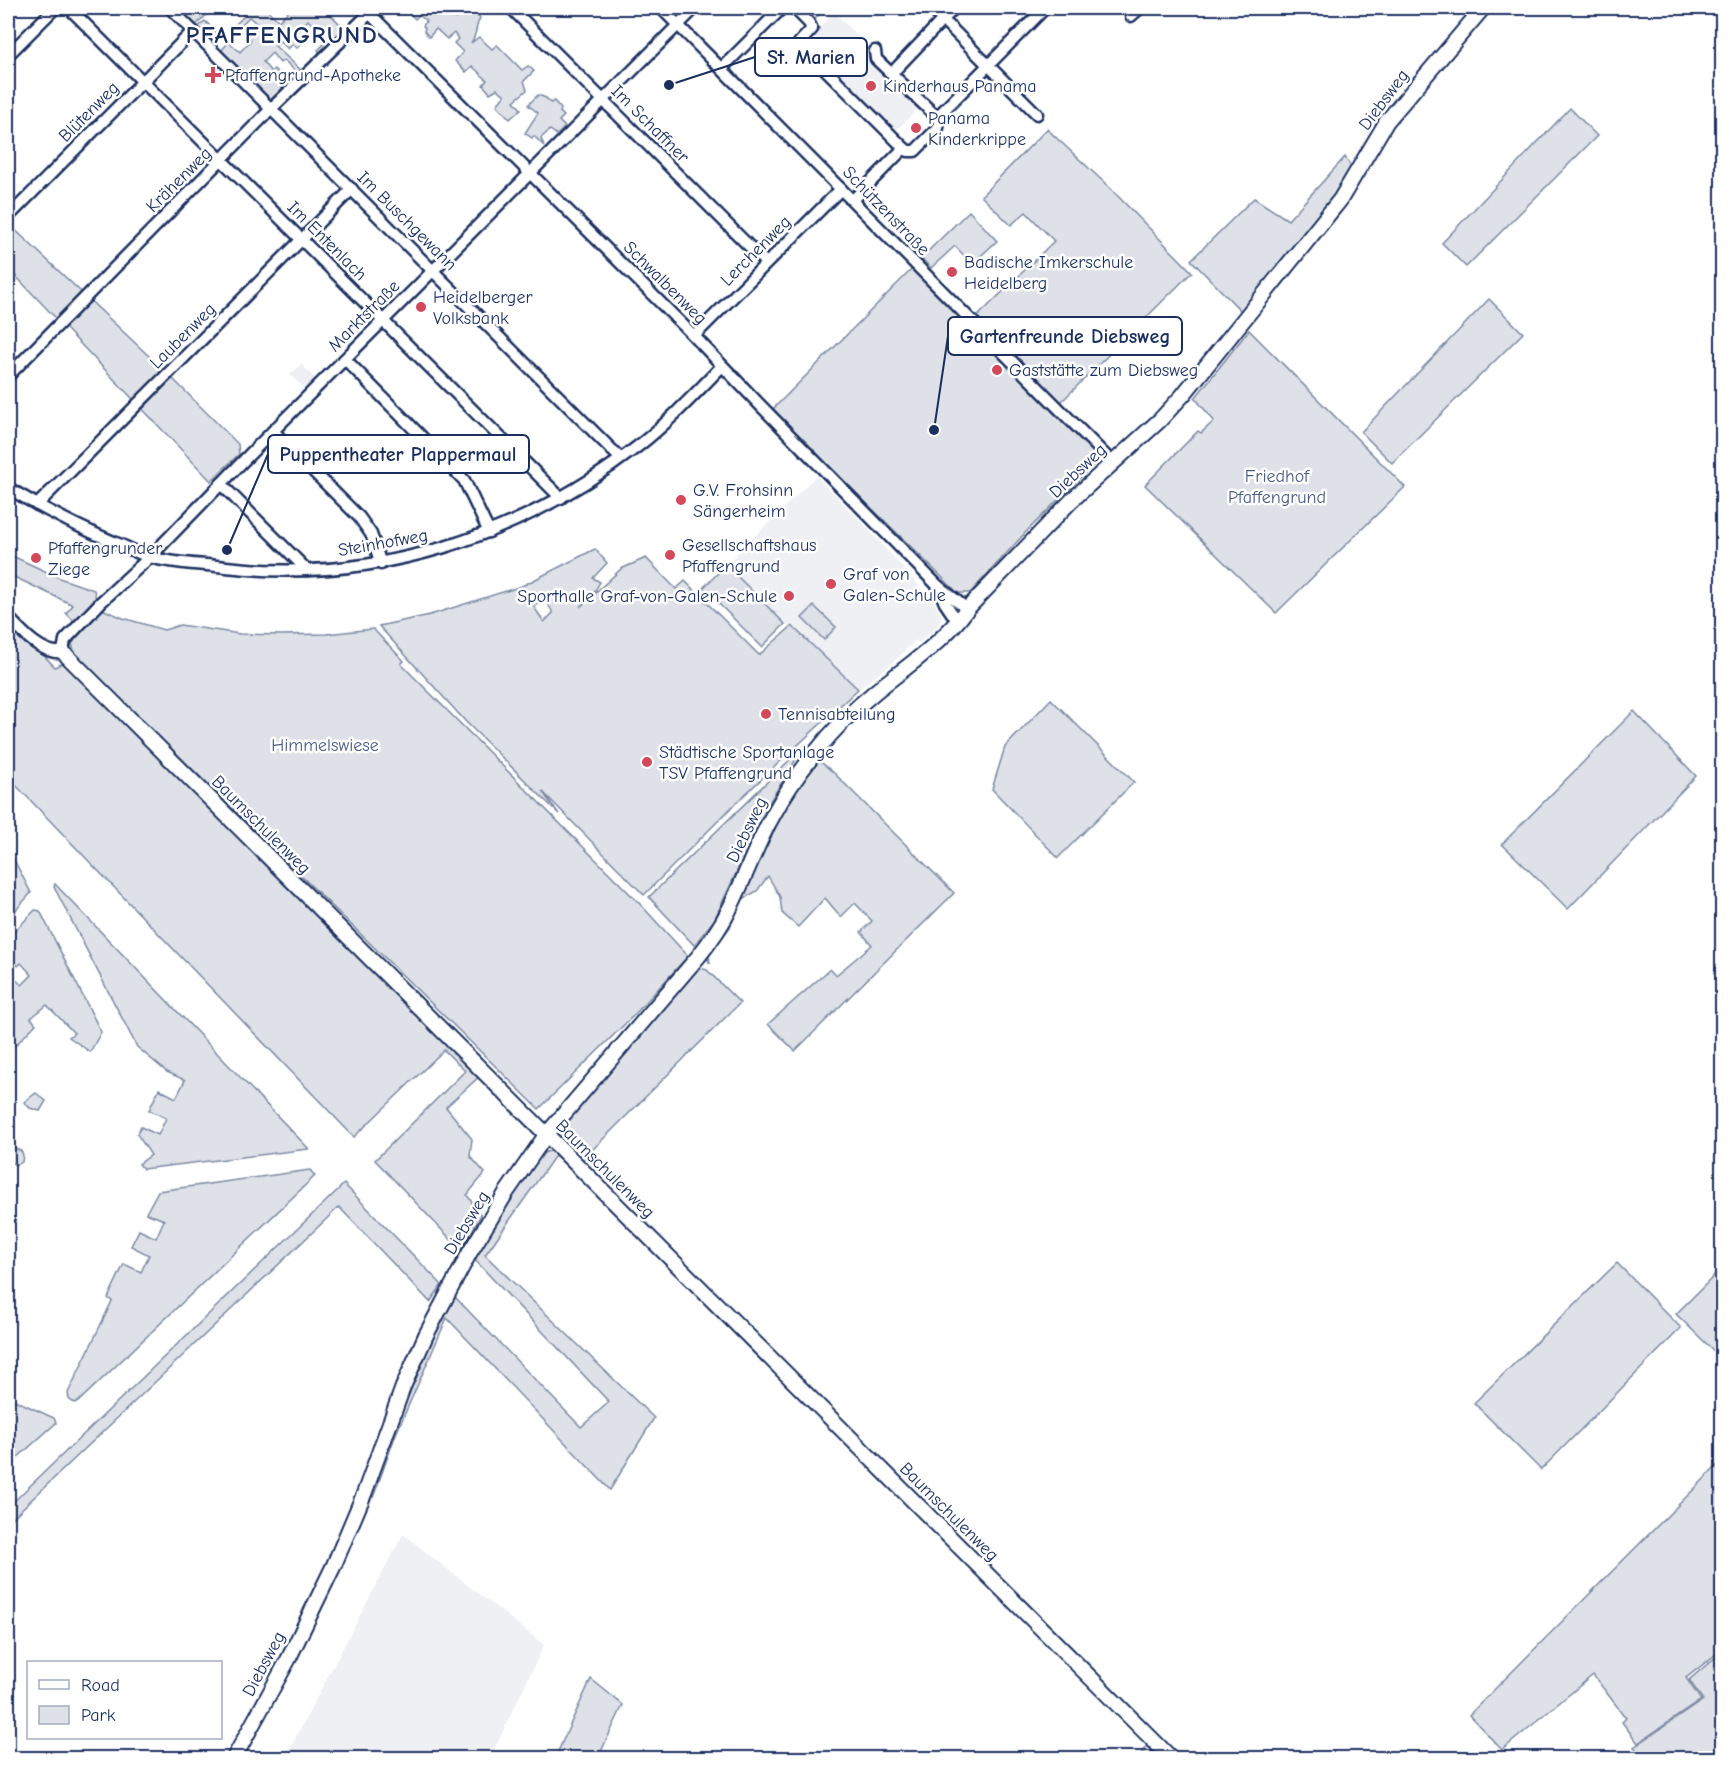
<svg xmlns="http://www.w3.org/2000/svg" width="1730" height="1766" font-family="'Comic Neue',sans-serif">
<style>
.built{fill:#eff0f4}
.green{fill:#dee1e7;stroke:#7c88a2;stroke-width:1.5;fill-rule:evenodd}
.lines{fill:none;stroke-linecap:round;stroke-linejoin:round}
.street-casing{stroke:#1b2f5e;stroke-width:15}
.secondary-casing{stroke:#1b2f5e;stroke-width:18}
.street{stroke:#fff;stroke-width:10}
.secondary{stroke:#fff;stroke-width:14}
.poi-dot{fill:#d1495b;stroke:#fff;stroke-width:2}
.labels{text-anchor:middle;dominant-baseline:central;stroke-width:5;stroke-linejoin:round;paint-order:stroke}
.poi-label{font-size:18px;fill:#1b2f5e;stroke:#fff;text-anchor:start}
.street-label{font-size:18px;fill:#1b2f5e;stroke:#fff}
.park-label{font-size:18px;fill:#4c5c80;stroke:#fff}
.district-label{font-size:24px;font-weight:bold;letter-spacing:1.5px;fill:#1b2f5e;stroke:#fff}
.leader{fill:none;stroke:#1b2f5e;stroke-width:2}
.callout-dot{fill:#1b2f5e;stroke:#fff;stroke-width:2}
.callout{fill:#fff;stroke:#1b2f5e;stroke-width:2}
.callout-label{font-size:20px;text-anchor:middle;font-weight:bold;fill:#1b2f5e}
</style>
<rect width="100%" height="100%" fill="#fff"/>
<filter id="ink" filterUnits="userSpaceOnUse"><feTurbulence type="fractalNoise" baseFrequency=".0167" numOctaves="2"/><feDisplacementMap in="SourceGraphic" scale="12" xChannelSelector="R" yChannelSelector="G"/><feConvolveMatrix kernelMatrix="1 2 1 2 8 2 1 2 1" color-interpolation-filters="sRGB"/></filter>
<g filter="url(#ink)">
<g class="built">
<path d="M834,12L873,52L869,57L919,108L896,130L817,54L811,46L813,36Z"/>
<path d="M301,364L320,384L311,394L290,375Z"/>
<path d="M816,476L861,521L935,604L941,615L940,624L919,643L916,640L890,665L858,689L792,626L785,624L726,565Z"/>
<path d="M403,1534L544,1645L490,1758H285Z"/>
</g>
<g class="green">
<path d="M176,8H214L195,26Z"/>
<path d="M231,8H265L279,21L291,8H320L325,12L327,11L346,30L321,54L318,50L327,41L308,20L294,35L302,43L297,48L293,44L288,49L280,41L275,46L303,72L299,75L284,60L280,63L272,53L263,62L271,72L274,69L291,85L273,103L220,52L229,42L240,52L251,40L246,34L256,23L249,17L235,31L232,28L244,16L240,11L237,14Z"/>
<path d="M404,8H453L449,13L456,19L468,8H479L482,10L478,15L480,18C475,27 477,35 471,43L479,37L492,49L497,45L522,70L528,66L534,71L524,81L527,90L514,101L521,109L510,119L497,105L505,95L497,89L490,93L483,85L487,80L472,66L466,72L455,61L463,52L454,43L458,39L454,33L447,39L436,29L429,37L424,31L425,28L423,26L426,21L419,15L415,19Z"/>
<path d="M799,8H826L813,21Z"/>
<path d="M205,21L219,35L211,42L197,28Z"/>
<path d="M538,95L546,98L551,103L554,101L561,109L560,112L564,116L559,121L565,127L557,135L550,130L541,138L544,146L534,136L532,138L525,133L538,113L528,105Z"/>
<path d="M1570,108L1597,136L1466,267L1442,243Z"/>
<path d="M1047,129L1109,187L1192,272L1061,402L975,319L1054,241L1026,212L1011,225L981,196Z"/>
<path d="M1345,157L1352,168L1351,174L1243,313L1191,260L1254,198L1288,220Z"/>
<path d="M969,211L997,241L972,264L955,246L931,268L921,258Z"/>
<path d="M8,223L169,375L238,444L239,454L211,481L8,268Z"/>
<path d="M913,268L1096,449L1098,460L1025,533L970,593H958L772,410Z"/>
<path d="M1489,299L1523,333L1392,463L1361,432Z"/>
<path d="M1249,330L1405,487L1276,613L1145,485L1198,431L1201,433L1214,421L1195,398Z"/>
<path d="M595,549L607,563L593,578L600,582L596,589L580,607L621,569L646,558L676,589L685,581L759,655L792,626L858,689L740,799L644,895L542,791L559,814L466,722L379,626L430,615L522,586ZM544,597L553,613L544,622L534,607Z"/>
<path d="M8,554L62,579L94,590L96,599L75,622L66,613L73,605L8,574Z"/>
<path d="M726,565L785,624L762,647L703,588Z"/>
<path d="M814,606L836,627L824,640L802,618Z"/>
<path d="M102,609L123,618L164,630L180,625L240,634L282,635L326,634L373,629L404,661L401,664L640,904L688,956L636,1013L539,1109L76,655L72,645L76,638Z"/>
<path d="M8,619L55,667L62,663L72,669L481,1075L446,1107L472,1139L470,1156L485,1173L467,1195L481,1215L461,1250L375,1160L465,1071L444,1050L354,1137L8,777Z"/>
<path d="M1051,699L1134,782L1058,858L992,789L1005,747Z"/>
<path d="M1634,711L1696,776L1568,909L1502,844Z"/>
<path d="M805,745L770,801L714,920L694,945L649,897Z"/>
<path d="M814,762L822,763L834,773L954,893L795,1051L768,1024L830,969L836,975L872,945L861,932L872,921L855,903L841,917L825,898L798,927L782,913L780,897L768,876L757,891L743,899L730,927L709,956L710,964L707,958V952L780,813Z"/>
<path d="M8,848L31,893L8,919Z"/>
<path d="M55,884L309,1149L143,1169L139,1164L151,1155L137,1134L141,1127L158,1135L166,1118L149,1110L159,1089L176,1098L185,1080L167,1072L137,1047L54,887Z"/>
<path d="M35,910L40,911L101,1032L90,1052L69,1037L74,1033L47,1005L31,1018L36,1024L8,1053V1000L10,998L8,996V967L12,971L10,975L22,985L32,975L21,963L18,966L8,956V938Z"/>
<path d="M696,967L707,970L740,1003L582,1160L564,1143L559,1130Z"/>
<path d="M36,1093L46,1101L40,1111L30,1108L24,1102Z"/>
<path d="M8,1145L21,1151L23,1155L22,1162C16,1167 13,1164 8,1160Z"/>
<path d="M550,1151L557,1153L485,1255L654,1418L610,1490L447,1318L396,1434L373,1498L372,1490C394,1422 419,1357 452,1294L581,1427L609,1402L472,1257L496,1217L536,1159L543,1153Z"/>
<path d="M310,1170L315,1176L78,1402L74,1403L69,1399L68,1393L112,1301L108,1298L124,1264L141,1272L149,1255L131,1246L139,1230L156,1238L164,1220L146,1213L158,1191Z"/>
<path d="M344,1184L442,1285L430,1302L339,1207L8,1522V1507Z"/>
<path d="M1617,1263L1681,1328L1541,1470L1474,1403Z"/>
<path d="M1722,1268V1359L1676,1314Z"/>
<path d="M8,1397L54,1418L56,1423L8,1466Z"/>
<path d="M1722,1461V1653L1720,1651L1686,1678L1701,1700L1638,1743L1622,1722L1626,1718L1593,1675L1502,1750L1469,1715Z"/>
<path d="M1717,1656L1722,1662V1754L1715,1758H1643L1634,1747L1703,1700L1689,1680Z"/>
<path d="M591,1679L623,1705L598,1758H555Z"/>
<path d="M1149,1742L1165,1758H1139Z"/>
</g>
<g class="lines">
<defs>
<g id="street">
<path d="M69,8L561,498"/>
<path d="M170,8L620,458"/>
<path d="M364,8L694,336L761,406L938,586L967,609"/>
<path d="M511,8L766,263"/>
<path d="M661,8L1113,463"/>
<path d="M794,8L809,23L812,29L799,43L904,148"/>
<path d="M931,8L1037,114"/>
<path d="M1131,16L1140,8"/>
<path d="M875,51L876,59L937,117"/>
<path d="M8,55L55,8"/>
<path d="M722,68L782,8"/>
<path d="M891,74L954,8"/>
<path d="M853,200L904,148L908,151H915L938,128L939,121L937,117L1045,8"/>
<path d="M8,217L193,31"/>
<path d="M694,336L841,189"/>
<path d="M345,359L464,480L489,532"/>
<path d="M8,376L271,109L375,8"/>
<path d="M273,431L359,517L371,534L381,564"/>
<path d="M221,484L307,570"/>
<path d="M8,488C43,509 78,527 116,543C127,547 138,554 150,557C174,564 201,564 226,567C376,584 518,538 637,447C668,423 695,394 722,366"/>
<path d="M37,505L352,189"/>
<path d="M938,586L945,603L958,622"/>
<path d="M8,617C21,631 42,655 63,652L65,640L101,602L150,557L252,452L695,8"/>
</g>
<g id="secondary">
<path d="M63,652L1171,1758"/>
<path d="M234,1758L288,1660L334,1565L364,1494L403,1387L426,1335L470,1252L506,1193L546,1135L698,957C709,943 720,928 728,912C744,881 755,847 772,817C784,794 799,773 815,753C833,730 854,709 876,691C907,666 943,643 967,609L1072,500L1160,420L1183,395L1340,200L1387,121L1483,8"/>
</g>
</defs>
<use href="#street" class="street-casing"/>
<use href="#secondary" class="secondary-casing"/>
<use href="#street" class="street"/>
<use href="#secondary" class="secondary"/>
</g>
</g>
<g class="poi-dot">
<path d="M210 66h6v6h6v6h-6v6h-6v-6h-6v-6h6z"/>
<circle cx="871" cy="86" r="6"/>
<circle cx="916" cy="128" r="6"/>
<circle cx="952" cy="272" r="6"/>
<circle cx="421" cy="307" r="6"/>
<circle cx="997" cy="370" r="6"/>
<circle cx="681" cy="500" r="6"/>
<circle cx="670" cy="555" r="6"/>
<circle cx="36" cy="558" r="6"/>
<circle cx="831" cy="584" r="6"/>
<circle cx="789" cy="596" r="6"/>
<circle cx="766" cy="714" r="6"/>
<circle cx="647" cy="762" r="6"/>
</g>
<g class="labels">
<g class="poi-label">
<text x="225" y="75">Pfaffengrund-Apotheke</text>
<text x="883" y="86">Kinderhaus Panama</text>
<text x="928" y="118">Panama<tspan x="928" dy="21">Kinderkrippe</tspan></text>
<text x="964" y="262">Badische Imkerschule<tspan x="964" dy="21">Heidelberg</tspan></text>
<text x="433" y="297">Heidelberger<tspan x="433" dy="21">Volksbank</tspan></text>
<text x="1009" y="370">Gaststätte zum Diebsweg</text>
<text x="693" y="490">G.V. Frohsinn<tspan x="693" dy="21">Sängerheim</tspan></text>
<text x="682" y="545">Gesellschaftshaus<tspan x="682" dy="21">Pfaffengrund</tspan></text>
<text x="48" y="548">Pfaffengrunder<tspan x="48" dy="21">Ziege</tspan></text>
<text x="843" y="574">Graf von<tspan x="843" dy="21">Galen-Schule</tspan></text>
<text x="777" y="596" text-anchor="end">Sporthalle Graf-von-Galen-Schule</text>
<text x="778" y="714">Tennisabteilung</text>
<text x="659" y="752">Städtische Sportanlage<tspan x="659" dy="21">TSV Pfaffengrund</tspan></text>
</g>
<g class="street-label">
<text transform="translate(1384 100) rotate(-53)">Diebsweg</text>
<text transform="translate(89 112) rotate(-45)">Blütenweg</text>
<text transform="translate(650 124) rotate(45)">Im Schaffner</text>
<text transform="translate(179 180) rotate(-45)">Krähenweg</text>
<text transform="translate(886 211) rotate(46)">Schützenstraße</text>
<text transform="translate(407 221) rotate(45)">Im Buschgewann</text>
<text transform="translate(327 241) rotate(45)">Im Entenlach</text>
<text transform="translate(756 251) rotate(-45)">Lerchenweg</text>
<text transform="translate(665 283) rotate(45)">Schwalbenweg</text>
<text transform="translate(364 316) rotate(-45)">Marktstraße</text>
<text transform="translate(183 336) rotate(-45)">Laubenweg</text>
<text transform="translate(1078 471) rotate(-43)">Diebsweg</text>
<text transform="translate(383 543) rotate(-10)">Steinhofweg</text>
<text transform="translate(261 825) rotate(45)">Baumschulenweg</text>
<text transform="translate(747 830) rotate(-64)">Diebsweg</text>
<text transform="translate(605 1169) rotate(45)">Baumschulenweg</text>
<text transform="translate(467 1223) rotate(-59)">Diebsweg</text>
<text transform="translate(949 1512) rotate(45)">Baumschulenweg</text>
<text transform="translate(264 1664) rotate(-62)">Diebsweg</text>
</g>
<g class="park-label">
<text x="1277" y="476">Friedhof<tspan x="1277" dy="21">Pfaffengrund</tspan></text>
<text x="325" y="745">Himmelswiese</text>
</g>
<g class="district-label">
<text x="282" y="35">PFAFFENGRUND</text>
</g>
</g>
<path class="leader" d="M669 85L755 57M934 430L948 336M227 550L268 454"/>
<g class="callout-dot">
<circle cx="669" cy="85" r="6"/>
<circle cx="934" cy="430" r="6"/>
<circle cx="227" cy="550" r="6"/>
</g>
<g class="callout">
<rect x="755" y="38" width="112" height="38" rx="6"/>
<rect x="948" y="317" width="234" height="38" rx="6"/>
<rect x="268" y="435" width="261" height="38" rx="6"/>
</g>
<g class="callout-label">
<text x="811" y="64">St. Marien</text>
<text x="1065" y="343">Gartenfreunde Diebsweg</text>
<text x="398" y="461">Puppentheater Plappermaul</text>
</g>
<rect width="1730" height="1766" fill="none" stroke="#fff" stroke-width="30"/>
<rect x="15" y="15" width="1700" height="1736" fill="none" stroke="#1b2f5e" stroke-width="2" filter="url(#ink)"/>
<rect x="27" y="1661" width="195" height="78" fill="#ffffff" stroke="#a4acbf" stroke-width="1.5"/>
<rect x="39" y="1680" width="30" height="9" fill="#ffffff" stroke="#a4acbf" stroke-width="1.5"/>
<text x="81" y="1691" font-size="18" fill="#1b2f5e">Road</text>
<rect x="39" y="1706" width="30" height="18" fill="#dee1e7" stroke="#a4acbf" stroke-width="1.5"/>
<text x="81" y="1721" font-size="18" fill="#1b2f5e">Park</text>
</svg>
